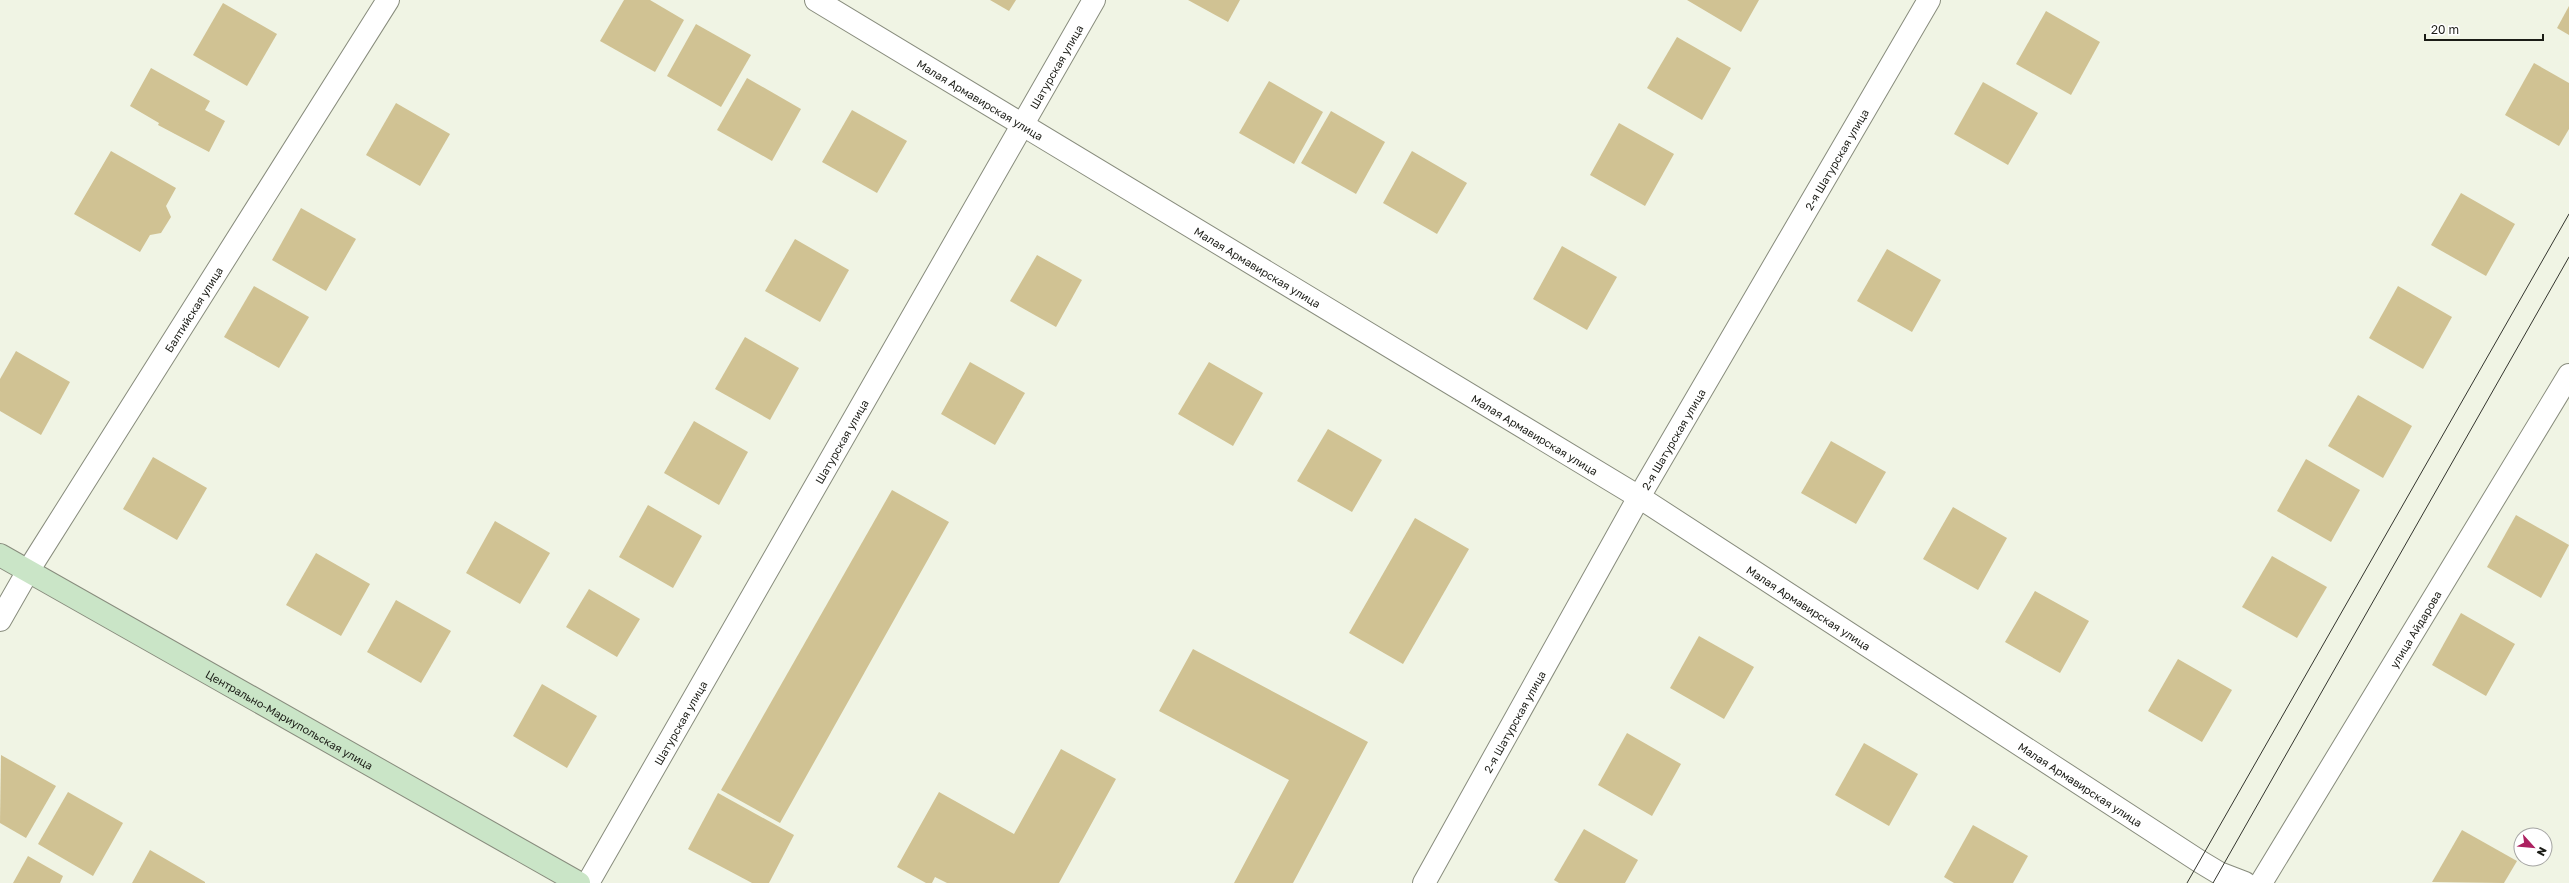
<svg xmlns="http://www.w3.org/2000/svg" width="2569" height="883" font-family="'Golos Text',sans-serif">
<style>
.building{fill:#d0c293}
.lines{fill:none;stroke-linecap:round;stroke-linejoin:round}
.street-casing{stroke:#888c7d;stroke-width:24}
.secondary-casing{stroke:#888c7d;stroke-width:24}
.street{stroke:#fff;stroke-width:22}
.secondary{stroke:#cae5c7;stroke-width:22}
.tram{stroke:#34352e;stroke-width:1}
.labels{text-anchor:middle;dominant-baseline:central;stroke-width:3;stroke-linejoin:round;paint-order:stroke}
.street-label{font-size:11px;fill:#1b1c16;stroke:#fff}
</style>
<rect width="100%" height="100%" fill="#f0f4e4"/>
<g class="building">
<path d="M624,0H650L684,20L655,72L600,41Z"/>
<path d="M990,0H1016L1009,11Z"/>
<path d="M1188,0H1240L1228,22Z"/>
<path d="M1687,0H1759L1741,32Z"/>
<path d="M223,3L277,34L247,86L193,55Z"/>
<path d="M2569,6V35L2557,28Z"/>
<path d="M2046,11L2100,42L2071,95L2016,64Z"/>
<path d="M696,24L751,55L721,107L667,76Z"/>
<path d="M1677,37L1731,68L1702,120L1647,88Z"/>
<path d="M2534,63L2569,83V129L2559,146L2505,115Z"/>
<path d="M151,68L210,101L205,110L225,121L209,152L158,125L159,123L130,106Z"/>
<path d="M747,78L801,109L772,161L717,130Z"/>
<path d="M1269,81L1323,112L1294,164L1239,133Z"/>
<path d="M1983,82L2038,113L2008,165L1954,134Z"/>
<path d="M396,103L450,134L420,186L366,155Z"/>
<path d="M852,110L907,141L877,193L822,162Z"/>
<path d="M1331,111L1385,142L1356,194L1301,163Z"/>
<path d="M1619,123L1674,154L1645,206L1590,175Z"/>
<path d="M111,151L176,188L166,206L171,217L161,233L150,235L140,252L74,214Z"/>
<path d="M1412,151L1467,183L1437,234L1383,203Z"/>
<path d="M2461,193L2515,224L2486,276L2431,245Z"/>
<path d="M301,208L356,239L326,291L272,260Z"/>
<path d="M795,239L849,270L820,322L765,291Z"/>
<path d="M1562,246L1617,277L1587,330L1533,299Z"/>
<path d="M1887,249L1941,280L1912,332L1857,301Z"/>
<path d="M1037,255L1082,280L1056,327L1010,301Z"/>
<path d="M254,286L309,317L279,368L224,337Z"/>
<path d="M2398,286L2452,317L2423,369L2369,338Z"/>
<path d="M745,337L799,368L770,420L715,389Z"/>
<path d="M16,351L70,382L41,435L0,411V379Z"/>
<path d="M970,362L1025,393L995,445L941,414Z"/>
<path d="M1209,362L1263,393L1233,446L1178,414Z"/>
<path d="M2358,395L2412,426L2383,478L2328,446Z"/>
<path d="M694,421L748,452L719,505L664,473Z"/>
<path d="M1328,429L1382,460L1352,512L1297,481Z"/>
<path d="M1831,441L1886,472L1856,524L1801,493Z"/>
<path d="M153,457L207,488L177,540L123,509Z"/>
<path d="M2306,459L2360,490L2331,542L2277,511Z"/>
<path d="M892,490L949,522L780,823L721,790Z"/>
<path d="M648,505L702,536L673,588L619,557Z"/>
<path d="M1953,507L2007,538L1978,590L1923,559Z"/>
<path d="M2516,515L2569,545L2541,598L2487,567Z"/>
<path d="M1415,518L1469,549L1403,664L1349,633Z"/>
<path d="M495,521L550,553L520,604L466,573Z"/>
<path d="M316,553L370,584L341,636L286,605Z"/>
<path d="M2272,556L2327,587L2297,638L2242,607Z"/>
<path d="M589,589L640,619L617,657L566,627Z"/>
<path d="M2035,591L2089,621L2060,673L2005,642Z"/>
<path d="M396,600L451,631L421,683L367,652Z"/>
<path d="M2461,613L2515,644L2486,696L2432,665Z"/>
<path d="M1699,636L1754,667L1724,719L1670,688Z"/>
<path d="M1193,649L1368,742L1293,883H1234L1289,780L1159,711Z"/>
<path d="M2178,659L2232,690L2202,742L2148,711Z"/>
<path d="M542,684L597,716L567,768L513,736Z"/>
<path d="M1627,733L1681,764L1652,816L1598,785Z"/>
<path d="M1864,743L1918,774L1889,826L1835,795Z"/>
<path d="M1061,749L1116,779L1059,883H947L935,877L932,883H926L897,867L939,792L1014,834Z"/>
<path d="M1,755L56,786L26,838L0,823Z"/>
<path d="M68,792L123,823L93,876L38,844Z"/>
<path d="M718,793L794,835L769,883H752L688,849Z"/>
<path d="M1973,825L2028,856L2013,883H1954L1944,877Z"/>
<path d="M1584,829L1638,860L1625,883H1559L1554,880Z"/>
<path d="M2462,830L2517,861L2504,883L2432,882Z"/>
<path d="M150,850L205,882V883H132Z"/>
<path d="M28,856L63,876L60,883H13Z"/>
</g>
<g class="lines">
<defs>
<g id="street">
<path id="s1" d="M816,0L1639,497L2199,861L2219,873L2245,883"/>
<path id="s2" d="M0,620L28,571L388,0"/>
<path id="s3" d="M588,883L1094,0"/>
<path id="s4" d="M1424,883L1639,497L1929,0"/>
<path id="s5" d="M2261,883L2569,375"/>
</g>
<g id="secondary">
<path id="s6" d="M0,555L579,883"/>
</g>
</defs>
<use href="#street" class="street-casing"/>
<use href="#secondary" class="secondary-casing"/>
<use href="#street" class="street"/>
<use href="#secondary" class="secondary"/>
<g class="tram">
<path d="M2187,883L2569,214"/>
<path d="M2213,883L2569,257"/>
</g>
</g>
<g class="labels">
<g class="street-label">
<text stroke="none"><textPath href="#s3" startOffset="941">Шатурская улица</textPath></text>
<text stroke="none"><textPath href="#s1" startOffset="192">Малая Армавирская улица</textPath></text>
<text stroke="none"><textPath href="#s4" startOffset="833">2-я Шатурская улица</textPath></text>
<text stroke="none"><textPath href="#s1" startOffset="516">Малая Армавирская улица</textPath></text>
<text stroke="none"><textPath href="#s2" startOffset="366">Балтийская улица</textPath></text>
<text stroke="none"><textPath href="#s1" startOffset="840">Малая Армавирская улица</textPath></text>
<text stroke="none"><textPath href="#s4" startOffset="509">2-я Шатурская улица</textPath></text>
<text stroke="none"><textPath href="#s3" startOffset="509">Шатурская улица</textPath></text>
<text stroke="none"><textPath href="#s1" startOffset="1164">Малая Армавирская улица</textPath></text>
<text stroke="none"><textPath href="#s5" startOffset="297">улица Айдарова</textPath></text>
<text stroke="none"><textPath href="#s6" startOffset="333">Центрально-Мариупольская улица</textPath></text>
<text stroke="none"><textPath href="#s4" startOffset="185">2-я Шатурская улица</textPath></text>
<text stroke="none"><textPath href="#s3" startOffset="185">Шатурская улица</textPath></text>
<text stroke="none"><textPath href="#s1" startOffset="1488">Малая Армавирская улица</textPath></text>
</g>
</g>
<g transform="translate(2533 847) rotate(117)"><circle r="19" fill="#ffffff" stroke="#a4a4a2"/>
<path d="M0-3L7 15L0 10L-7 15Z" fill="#ac2160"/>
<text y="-6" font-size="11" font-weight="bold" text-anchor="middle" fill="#1b1c16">N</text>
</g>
<path d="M2425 34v6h118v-6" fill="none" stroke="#1b1c16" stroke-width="2"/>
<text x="2431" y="34" font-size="12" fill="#1b1c16" stroke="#ffffff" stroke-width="3" paint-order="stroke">20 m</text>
</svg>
